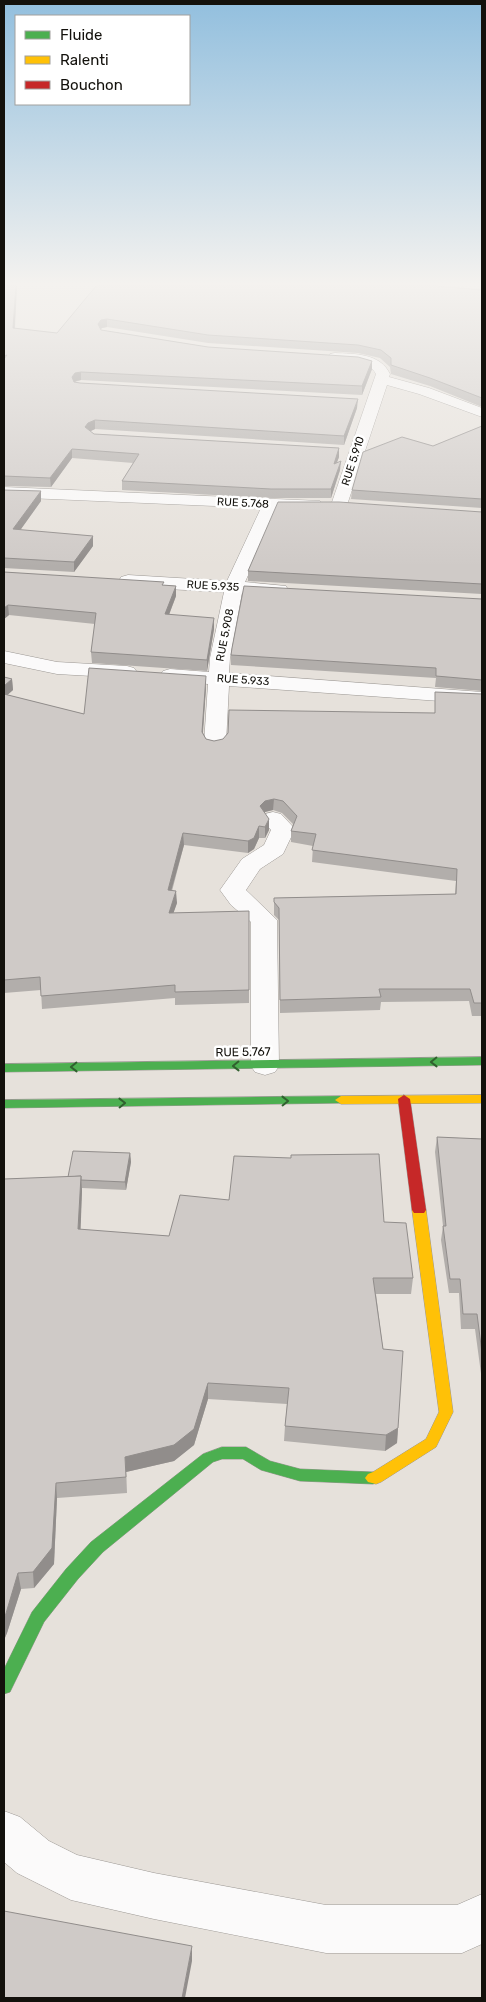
<svg xmlns="http://www.w3.org/2000/svg" width="486" height="2002" font-family="Rubik,sans-serif">
<style>
.lines{fill:none;stroke-linecap:round;stroke-linejoin:round}
.street-casing{stroke:#9c9894;stroke-width:1}
.fast-casing{stroke:#9c9894;stroke-width:1}
.slow-casing{stroke:#9c9894;stroke-width:1}
.jam-casing{stroke:#9c9894;stroke-width:1}
.street{fill:#fbfafa;fill-rule:evenodd}
.fast{fill:#4caf50;fill-rule:evenodd}
.slow{fill:#ffc107;fill-rule:evenodd}
.jam{fill:#c62828;fill-rule:evenodd}
.wall{fill:#b2aeab}
.shaded-wall{fill:#918d8b}
.building{fill:#cfcac7;stroke:#918d8b}
.oneway{stroke:#30602e}
.labels{text-anchor:middle;dominant-baseline:central;stroke-width:5;stroke-linejoin:round;paint-order:stroke}
.far-street-label{font-size:11px;fill:#13110c;stroke:#fff}
.street-label{font-size:12px;fill:#13110c;stroke:#fff}
</style>
<rect width="100%" height="100%" fill="#e6e1db"/>
<g class="lines">
<defs>
<g id="street">
<path d="M335,353C355,354 380,353 390,374L389,377L429,388L482,408V417L419,394L387,385L347,505L345,509H333L331,505L376,374C368,358 344,364 330,360L328,357L330,354Z"/>
<path d="M4,487L320,501L322,505L320,509H278L245,582L286,586L288,590L286,594L279,596L242,593L230,658L229,673L482,692V704L229,686L226,743L223,748L215,750L207,748L204,743L208,684L163,679L160,675L163,671L170,669L209,672L210,658L224,592L128,587L121,585L119,581L121,577L128,575L227,581L261,508L4,497Z"/>
<path d="M4,651L57,662L127,666L134,668L137,672L134,676L127,678L57,674L4,663Z"/>
<path d="M273,812L281,814L295,829L283,854L260,869L246,890L277,920L279,1066L275,1072L265,1075L255,1072L251,1066V922L231,905L220,890L242,859L264,845L271,830L261,819L265,814Z"/>
<path d="M4,1811L20,1817L49,1841L77,1855L154,1873L326,1905H457L482,1894V1944L462,1953H326L154,1919L71,1900L17,1873L4,1862Z"/>
</g>
<g id="fast">
<path d="M482,1057V1065L4,1072V1064Z"/>
<path d="M341,1096L347,1100L345,1103L4,1108V1100Z"/>
<path d="M222,1447H246L270,1461L300,1469L373,1472L378,1474L381,1478L378,1482L373,1484L300,1481L261,1470L243,1459H222L213,1462L103,1552L78,1579L44,1622L10,1692L4,1694V1669L32,1612L66,1569L91,1542L203,1454Z"/>
</g>
<g id="slow">
<path d="M482,1095V1103L341,1104L335,1100L341,1096Z"/>
<path d="M419,1205L424,1207L426,1210L453,1412L436,1447L381,1482L376,1484L368,1482L365,1478L368,1474L373,1472L426,1439L439,1412L412,1210L414,1207Z"/>
</g>
<path id="jam" d="M404,1095L410,1099L426,1210L424,1213H414L412,1210L398,1099Z"/>
</defs>
<use href="#street" class="street-casing"/>
<use href="#fast" class="fast-casing"/>
<use href="#slow" class="slow-casing"/>
<use href="#jam" class="jam-casing"/>
<use href="#street" class="street"/>
<use href="#fast" class="fast"/>
<use href="#slow" class="slow"/>
<use href="#jam" class="jam"/>
</g>
<g class="wall">
<path d="M4,286H17L15,329L57,333L96,286L482,290V407L430,386L391,374L390,367L380,358L358,353L208,343L107,327L102,328L101,329V330L208,347L372,361V369L362,395L81,380L75,382L80,383L357,408L344,445L95,429L90,431L94,434L339,448V457L337,462L340,470L331,498H271L122,490V481L133,463L72,458L51,487L4,486Z"/>
<path d="M482,426V508L351,499L352,490L433,446Z"/>
<path d="M4,490L41,491V501L20,530L93,536V546L74,572L4,568Z"/>
<path d="M482,512V594L248,581V571Z"/>
<path d="M4,572L176,586V596L169,615L214,629L207,671L92,663L91,652L95,624L9,615L4,619Z"/>
<path d="M482,599V691L435,687L436,678L231,665V655Z"/>
<path d="M4,677L12,679L13,690L7,695L84,714L206,687L203,733L206,739L214,741L434,713L482,694V1016H472L469,1001L381,1002L380,1010L280,1013L279,920L274,915V898L455,894L456,881L312,862L313,846L291,842V831L293,824L282,813L273,810L264,812L269,830L265,838H259L254,849L248,853L184,845L172,891L177,903L173,913L249,911V1003L175,1005V998L42,1009L41,990L4,993Z"/>
<path d="M437,1137L482,1139V1381L475,1329H461L459,1293H449L441,1240L443,1226L435,1152Z"/>
<path d="M130,1153L131,1162L126,1190L82,1188L80,1230L169,1236L384,1222L413,1278L411,1294H376L383,1349L398,1428L397,1443L385,1451L284,1441L285,1426L287,1404L208,1399L194,1445L174,1461L126,1472L127,1493L57,1498L54,1564L34,1588L21,1589L7,1633L4,1640V1179L68,1177Z"/>
</g>
<g class="shaded-wall">
<path d="M16,286H17L14,336L13,328Z"/>
<path d="M107,319V327L102,328L98,332V324L101,320Z"/>
<path d="M372,361V369L362,395V386Z"/>
<path d="M81,372V380L76,381L72,385V377L75,373Z"/>
<path d="M358,399L357,408L344,445V436Z"/>
<path d="M95,420V429L89,432L85,427L88,423Z"/>
<path d="M339,448V457L333,473L334,464Z"/>
<path d="M72,449V458L51,487L50,478Z"/>
<path d="M341,461L340,470L331,498V489Z"/>
<path d="M41,491V501L14,539L13,529Z"/>
<path d="M93,536V546L74,572V562Z"/>
<path d="M176,586V596L165,625V614Z"/>
<path d="M8,605L9,615L4,619V608Z"/>
<path d="M214,618V629L207,671V660Z"/>
<path d="M206,676V687L202,743V732Z"/>
<path d="M12,679L13,690L4,698V686Z"/>
<path d="M274,799L273,810L265,812L260,818V806L265,801Z"/>
<path d="M269,819V830L265,838V827Z"/>
<path d="M259,826V838L254,849L248,853V841Z"/>
<path d="M183,833L184,845L168,902V890Z"/>
<path d="M176,891L177,903L169,926V913Z"/>
<path d="M130,1153L131,1162L126,1190L125,1182Z"/>
<path d="M81,1176L82,1191L80,1245L78,1229Z"/>
<path d="M208,1383V1399L194,1445L174,1461L126,1472L127,1493L125,1457Z"/>
<path d="M398,1428L397,1443L385,1451L386,1435Z"/>
<path d="M56,1483L57,1498L54,1564L34,1588L33,1572Z"/>
<path d="M18,1573L21,1589L7,1633L4,1640V1620Z"/>
<path d="M192,1946V1961L185,1998H182Z"/>
</g>
<g class="building">
<path d="M4,286H16L13,328L57,333L96,286H436L482,290V398L430,378L391,365V358L381,350L358,345L208,335L107,319L101,320L98,324L101,330L208,347L358,357L372,361L362,386L81,372L75,373L72,377L74,382L80,383L358,399L344,436L95,420L88,423L85,427L94,434L339,448L334,464L341,461L331,489H271L122,481L139,454L72,449L50,478L4,476V359L7,355L4,356Z"/>
<path d="M482,426V499L352,490L363,452L402,437L433,446Z"/>
<path d="M4,490L41,491L13,529L93,536L74,562L4,558Z"/>
<path d="M278,502H339L482,512V584L248,571Z"/>
<path d="M4,572L164,582L162,585L176,586L165,614L214,618L207,660L91,652L96,613L8,605L4,608Z"/>
<path d="M244,586L482,599V680L436,676V668L231,655L232,648Z"/>
<path d="M89,668L206,676L202,732L206,739L214,741L223,739L228,733L229,710L435,713V692L482,694V1003H474L470,989H379L381,997L280,1000L279,908L274,902V898L456,894L457,869L312,850L316,834L291,831L297,816L283,801L274,799L265,801L260,806L269,819L265,827L259,826L254,838L248,841L183,833L168,890L176,891L169,913L249,911V990L175,992V985L41,996L40,977L4,980V694L84,714Z"/>
<path d="M4,677L12,679L4,686Z"/>
<path d="M437,1137L482,1139V1353L477,1314H463L460,1279H450L443,1226H446Z"/>
<path d="M73,1151L130,1153L125,1182L81,1180V1176L68,1177Z"/>
<path d="M379,1154L384,1222L406,1223L413,1278H373L383,1349L403,1351L398,1428L386,1435L285,1426L289,1388L208,1383L194,1429L174,1445L125,1457L126,1477L56,1483L52,1548L33,1572L18,1573L4,1620V1179L81,1176L78,1229L169,1236L180,1195L229,1200L234,1156L291,1158V1155Z"/>
<path d="M4,1911L192,1946L182,1998H4Z"/>
</g>
<defs><path id="oneway-chevron" d="M-2-3.5L2.5 0L-2 3.5" fill="none" stroke-width="1.6" stroke-linecap="round" stroke-linejoin="round" transform="scale(1.25)"/></defs>
<g class="oneway">
<use href="#oneway-chevron" transform="translate(434 1062) rotate(179)"/>
<use href="#oneway-chevron" transform="translate(236 1066) rotate(179)"/>
<use href="#oneway-chevron" transform="translate(74 1067) rotate(179)"/>
<use href="#oneway-chevron" transform="translate(285 1101) rotate(-1)"/>
<use href="#oneway-chevron" transform="translate(122 1103) rotate(-1)"/>
</g>
<linearGradient id="sky" x2="0" y2="1"><stop stop-color="#92bfde"/><stop offset="0.5" stop-color="#f4f2ef"/><stop offset="1" stop-color="#f4f2ef" stop-opacity="0"/></linearGradient>
<rect width="486" height="567" fill="url(#sky)"/>
<g class="labels">
<g class="far-street-label">
<text transform="translate(353 461) rotate(-72)">RUE 5.910</text>
<text transform="translate(243 503) rotate(3)">RUE 5.768</text>
<text transform="translate(213 586) rotate(3)">RUE 5.935</text>
<text transform="translate(225 635) rotate(-79)">RUE 5.908</text>
<text transform="translate(243 680) rotate(4)">RUE 5.933</text>
</g>
<g class="street-label">
<text transform="translate(243 1052) rotate(-1)">RUE 5.767</text>
</g>
</g>
<rect width="486" height="2002" fill="none" stroke="#13110c" stroke-width="10"/>
<rect x="15" y="15" width="175" height="90" fill="#ffffff" stroke="#a1a09e"/>
<rect x="25" y="31" width="25" height="8" fill="#4caf50" stroke="#a1a09e"/>
<text x="60" y="40" font-size="15" fill="#13110c">Fluide</text>
<rect x="25" y="56" width="25" height="8" fill="#ffc107" stroke="#a1a09e"/>
<text x="60" y="65" font-size="15" fill="#13110c">Ralenti</text>
<rect x="25" y="81" width="25" height="8" fill="#c62828" stroke="#a1a09e"/>
<text x="60" y="90" font-size="15" fill="#13110c">Bouchon</text>
</svg>
